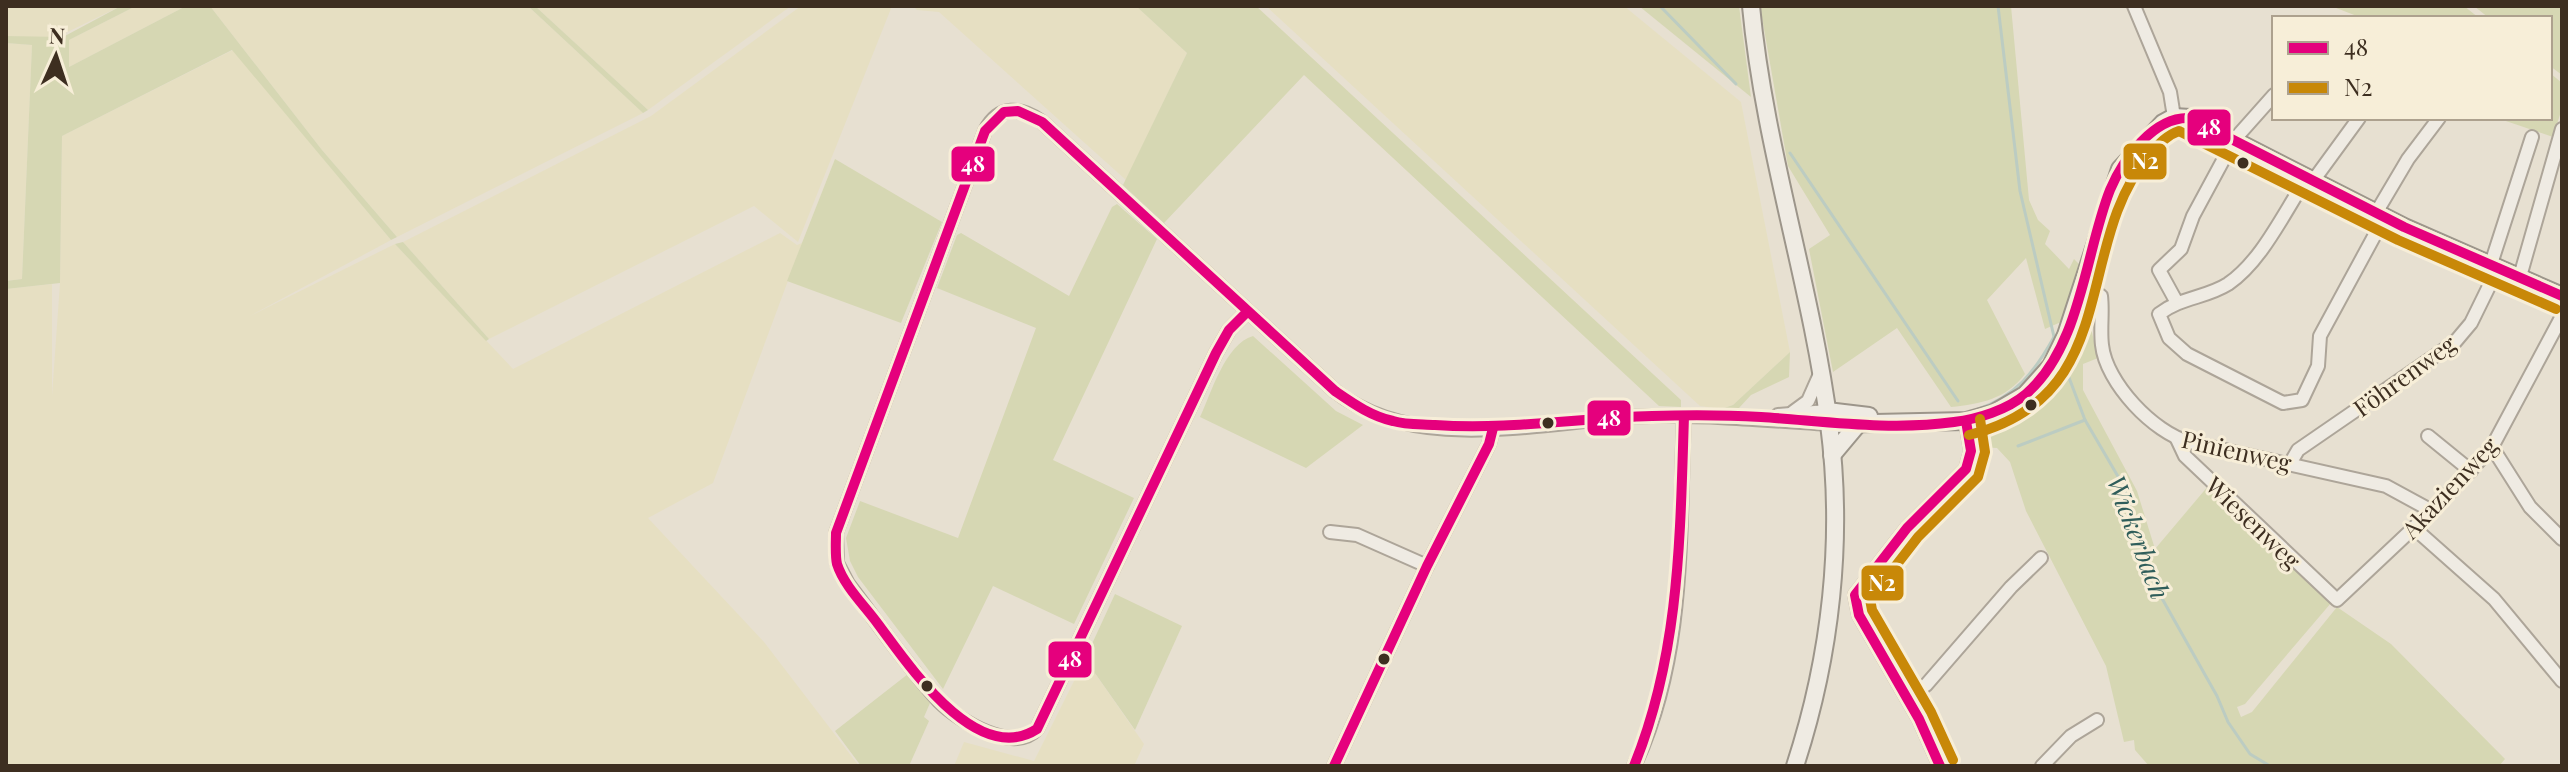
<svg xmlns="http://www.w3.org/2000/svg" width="2568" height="772" font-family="'Playfair Display',serif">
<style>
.farmland{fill:#e6dfc2}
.green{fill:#d6d7b3}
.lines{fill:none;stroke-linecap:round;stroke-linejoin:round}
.stream{stroke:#bcccc2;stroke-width:3}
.minor-casing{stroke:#ada599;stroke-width:16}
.secondary-casing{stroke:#9c958a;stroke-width:20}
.minor{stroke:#efebe3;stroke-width:12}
.secondary{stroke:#efebe3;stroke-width:16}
.bus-1-casing{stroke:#f7eed8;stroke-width:16}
.bus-2-casing{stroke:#f7eed8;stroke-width:16}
.bus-1{stroke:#e5007d;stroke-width:10}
.bus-2{stroke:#c88808;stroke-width:10}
.bus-dot{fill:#3d2e20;stroke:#f7eed8;stroke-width:3}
.labels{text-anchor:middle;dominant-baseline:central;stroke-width:6;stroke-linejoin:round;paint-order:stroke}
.street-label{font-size:24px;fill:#3d2e20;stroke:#f7eed8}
.water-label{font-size:26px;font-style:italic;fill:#2f5d5a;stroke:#f7eed8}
.line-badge{stroke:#f7eed8;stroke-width:3}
.badge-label{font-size:22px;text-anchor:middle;font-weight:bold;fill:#fff}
</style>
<rect width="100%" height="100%" fill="#e7e0d1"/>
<g class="farmland">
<path d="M6,6H121L53,39L6,36Z"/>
<path d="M136,6H186L69,67V40Z"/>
<path d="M210,6H528L643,113L397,237L322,150Z"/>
<path d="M535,6H791L648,110Z"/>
<path d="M801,6H892L798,242L754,206L489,339L403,242L651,116Z"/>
<path d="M913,6H1136L1187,53L1126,180L939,12L917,10Z"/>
<path d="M1266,6H1624L1741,102L1790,352L1733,405L1721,409L1700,406Z"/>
<path d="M6,43L32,45L22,279L6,281Z"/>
<path d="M233,50L391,240L250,316L395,244L513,369L780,233L797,245L802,243L713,483L648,518L764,642L859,766H6V289L52,284V396L60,283L62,136Z"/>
<path d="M1085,659L1144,744L1134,766H954L964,742L1034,761Z"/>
</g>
<g class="green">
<path d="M121,6H136L69,40V67L186,6H210L322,150L397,237L391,240L232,50L62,136L60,283L6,289V281L22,279L32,45L6,43V36L63,37Z"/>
<path d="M528,6H535L648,110L643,113Z"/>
<path d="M1136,6H1256L1681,400V407L1659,406L1304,75L1164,223L1123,185L1187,53Z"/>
<path d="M1639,6H1739L1751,97Z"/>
<path d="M1760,6H2011L2029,200L2038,220L2050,231L2045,244L2069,269L2074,259L2081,266L2061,322L2045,329L2026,258L1987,300L2025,374C2006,399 1981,404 1951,407L1897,328L1833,372L1809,249L1830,235L1788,166Z"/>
<path d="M2331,6H2464L2479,18H2362Z"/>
<path d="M2474,6H2562V75L2550,66V18H2489Z"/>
<path d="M2550,73L2562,83V108L2553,137L2497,118H2550Z"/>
<path d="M835,159L942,222L901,323L787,281Z"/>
<path d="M1117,204L1157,239L1053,460L1134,498L1074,624L993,586L943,689L858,577L850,561L846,538L860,501L958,538L1036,328L937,288L957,235L961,233L1069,296L1112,207Z"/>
<path d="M403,242L489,339L486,341L395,244Z"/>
<path d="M2085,323L2090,324L2098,358L2083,364V390L2137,491L2155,549L2209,485L2331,603L2245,704L2237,707L2241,717L2252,712L2337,607L2391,644L2505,759L2499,766H2149L2135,750L2134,740L2124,742L2106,666L2026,511L2010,462L1997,448L1979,447L1978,436C1988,419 2011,417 2026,407C2054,387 2069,353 2085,323Z"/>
<path d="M1253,336L1336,411L1363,425L1306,468L1200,417C1211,394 1225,344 1253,336Z"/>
<path d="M1790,352L1789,377L1751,395L1739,408L1721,409L1733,405Z"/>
<path d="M1115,594L1182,626L1135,730L1085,659Z"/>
<path d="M908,674L930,703L924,717L929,721L909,766H861L835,731Z"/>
</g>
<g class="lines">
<g class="stream">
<path d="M1660,6L1736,84"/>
<path d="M1998,6L2020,191L2055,341"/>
<path d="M1790,153L1958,401"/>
<path d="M2062,359L2085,420L2123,485L2155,586L2217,696L2228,722L2250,754L2270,766"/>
<path d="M1976,410C2016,396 2034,373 2054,337"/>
<path d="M2018,446L2085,420"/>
</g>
<defs>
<g id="minor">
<path d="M2134,6L2170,92L2174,117"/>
<path d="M2307,178C2284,212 2262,261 2228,284C2206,298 2181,297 2159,314L2169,338L2187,354L2283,403L2302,400L2318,366L2320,336L2384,218"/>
<path d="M2313,181L2359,118"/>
<path d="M2376,213L2408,159L2439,118"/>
<path d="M2490,267L2532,137"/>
<path d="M2519,280L2562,129"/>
<path d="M2084,285L2101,296C2103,312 2100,329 2102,345C2106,383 2154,433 2189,442L2386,486L2432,511"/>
<path d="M2176,301L2159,270L2181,249L2193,216L2234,140L2274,95"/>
<path d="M1247,312L1229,330L1216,353L1037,729C1013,754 959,721 939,701C906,665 878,623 848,584L837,563L836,533L985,131C999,104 1021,107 1042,122L1335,391C1420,458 1552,418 1651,416C1711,415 1769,420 1829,424"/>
<path d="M1793,412L1808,401L1820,374"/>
<path d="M1778,415L1827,411"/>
<path d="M2428,436L2471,471"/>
<path d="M2177,439L2185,456L2337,600L2439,504L2492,447L2562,316"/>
<path d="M2492,447L2530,507L2562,539"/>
<path d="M2291,462L2298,450L2455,342L2471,323L2497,270"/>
<path d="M2414,528L2494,599L2562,681"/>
<path d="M1330,532L1357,535L1427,566"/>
<path d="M1908,698L1926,685L2011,587L2041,558"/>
<path d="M1334,766L1427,566L1489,444L1493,428"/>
<path d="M1634,766C1686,656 1679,535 1684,416"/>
<path d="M1940,766L1919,719L1859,615L1855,595L1907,528L1966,469L1971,451L1966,421"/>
<path d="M2042,766L2071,736L2097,720"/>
</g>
<g id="secondary">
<path d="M1751,6C1764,147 1811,284 1829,424C1844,539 1831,656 1795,766"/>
<path d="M1827,411L1869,416"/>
<path d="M1829,424L1966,421L1994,413L2025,395L2051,366L2066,335L2120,169L2163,123L2174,117L2190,118L2404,227L2562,296"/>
<path d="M1832,455L1858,424"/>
</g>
</defs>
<use href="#minor" class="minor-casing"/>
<use href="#secondary" class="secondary-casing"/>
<use href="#minor" class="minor"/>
<use href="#secondary" class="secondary"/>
<defs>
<g id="bus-1">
<path d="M1247,312L1229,330L1216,353L1037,729C977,768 908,664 878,624C865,606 844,586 837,564C835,555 836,542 836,533L985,131L1004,112L1018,111L1042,122L1335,391C1354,404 1371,416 1393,421C1406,425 1422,424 1435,425C1509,430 1579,418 1652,416C1688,415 1725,415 1761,417C1824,421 1890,431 1954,422C1978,419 2007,410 2026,394C2081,347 2085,253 2110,190C2123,159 2154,116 2190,118L2404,227L2562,296"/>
<path d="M1334,766L1427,566L1489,444L1493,428"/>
<path d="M1634,766C1680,653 1680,537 1684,416"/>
<path d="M1940,766L1919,719L1859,615L1855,595L1907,528L1966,469L1971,451L1966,421"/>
</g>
<g id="bus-2">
<path d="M1969,435C2126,396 2071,244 2151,153C2159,144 2167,135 2179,131L2398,240L2556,309"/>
<path d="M1953,760L1931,712L1872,610L1870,599L1918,537L1978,477L1985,452L1980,419"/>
</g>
</defs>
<use href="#bus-1" class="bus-1-casing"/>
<use href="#bus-2" class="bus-2-casing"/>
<use href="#bus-1" class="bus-1"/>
<use href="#bus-2" class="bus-2"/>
</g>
<g class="bus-dot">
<circle cx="2243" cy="163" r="7"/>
<circle cx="2031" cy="405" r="7"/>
<circle cx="1548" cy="423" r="7"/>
<circle cx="1384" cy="659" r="7"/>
<circle cx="927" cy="686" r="7"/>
</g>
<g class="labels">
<g class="street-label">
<text transform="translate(2404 375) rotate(-36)">Föhrenweg</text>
<text transform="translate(2237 450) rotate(13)">Pinienweg</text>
<text transform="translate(2449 487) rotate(-47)">Akazienweg</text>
<text transform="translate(2254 522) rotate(44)">Wiesenweg</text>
</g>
<g class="water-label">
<text transform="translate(2139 537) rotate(69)">Wickerbach</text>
</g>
</g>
<g class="line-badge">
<rect x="2186" y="108" width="46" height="39" rx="8" fill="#e5007d"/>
<rect x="2122" y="142" width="46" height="39" rx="8" fill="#c88808"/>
<rect x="950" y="145" width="46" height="38" rx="8" fill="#e5007d"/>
<rect x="1586" y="399" width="46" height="38" rx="8" fill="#e5007d"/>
<rect x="1860" y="564" width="45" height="38" rx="8" fill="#c88808"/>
<rect x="1047" y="640" width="46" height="39" rx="8" fill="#e5007d"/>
</g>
<g class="badge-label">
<text x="2209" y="135">48</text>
<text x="2145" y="169">N2</text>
<text x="973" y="172">48</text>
<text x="1609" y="426">48</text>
<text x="1882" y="591">N2</text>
<text x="1070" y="667">48</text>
</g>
<rect width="2568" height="772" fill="none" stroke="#3d2e20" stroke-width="16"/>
<rect x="2272" y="16" width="280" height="104" fill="#f7eed8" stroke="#ada18e" stroke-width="2"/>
<rect x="2288" y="42" width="40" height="12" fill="#e5007d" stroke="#ada18e" stroke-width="2"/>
<text x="2344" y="56" font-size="24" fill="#3d2e20">48</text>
<rect x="2288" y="82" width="40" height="12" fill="#c88808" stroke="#ada18e" stroke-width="2"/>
<text x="2344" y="96" font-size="24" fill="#3d2e20">N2</text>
<g transform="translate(56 56) rotate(3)" stroke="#f7eed8" stroke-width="6" paint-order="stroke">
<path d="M0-6L14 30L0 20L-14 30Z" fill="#3d2e20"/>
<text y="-12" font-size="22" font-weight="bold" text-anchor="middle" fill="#3d2e20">N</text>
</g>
</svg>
